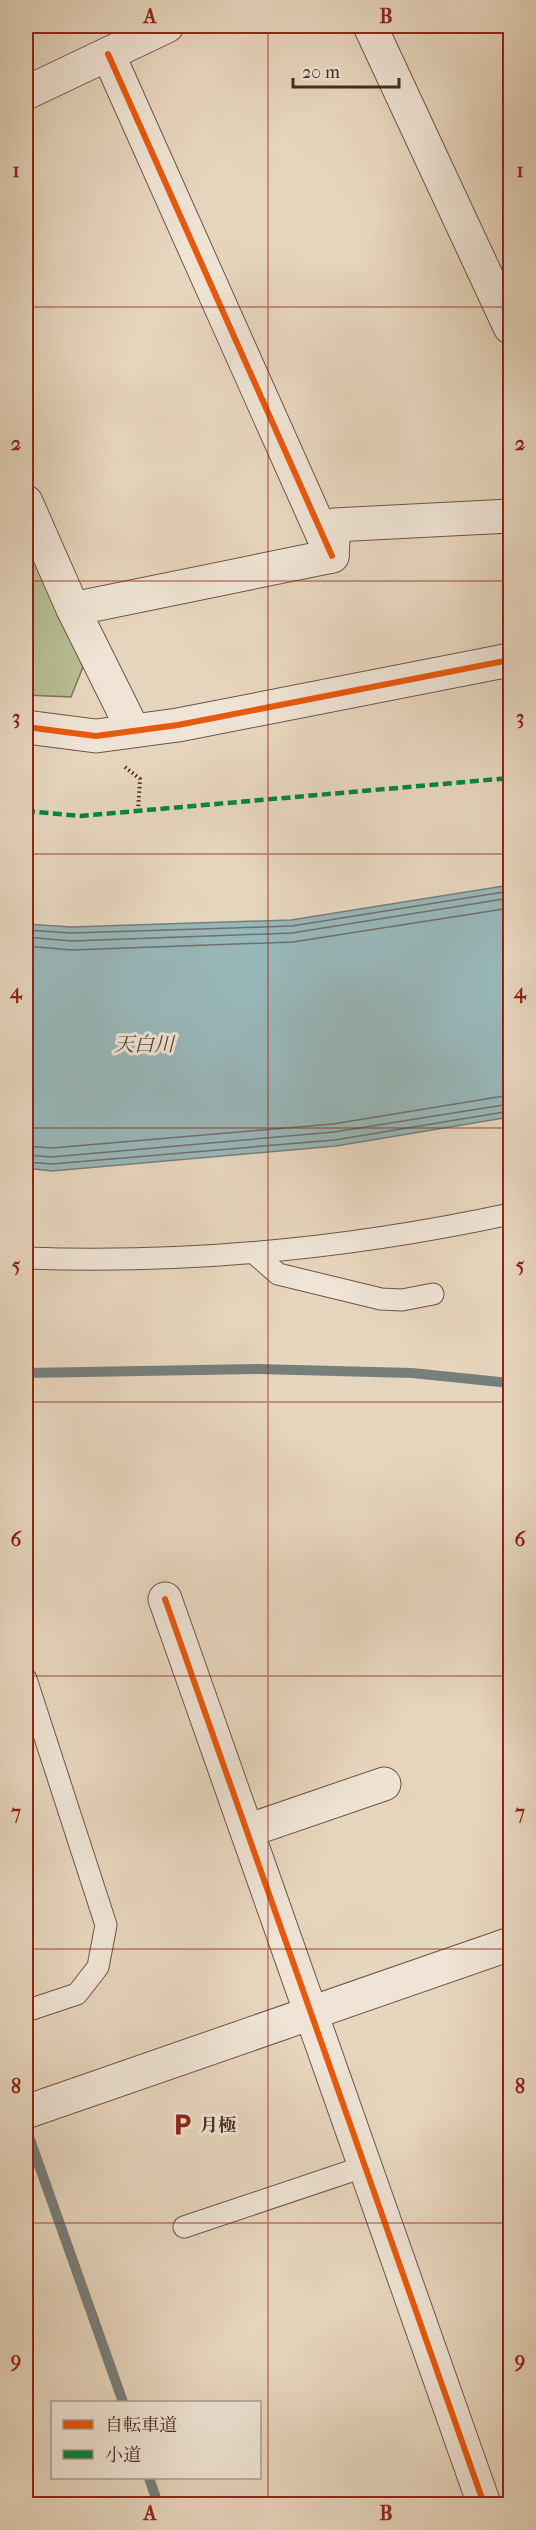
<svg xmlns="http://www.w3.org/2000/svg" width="536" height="2530" font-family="'IM FELL French Canon','Noto Serif JP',serif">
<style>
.green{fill:#b6bd91;stroke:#7e7458;stroke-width:1.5}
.water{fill:#98b7b9;stroke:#777f7b;stroke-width:1.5}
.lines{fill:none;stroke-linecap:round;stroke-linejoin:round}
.shore{stroke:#6f706c;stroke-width:1.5}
.stream{stroke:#777f7b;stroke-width:10}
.service-casing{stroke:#6e5547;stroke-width:23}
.minor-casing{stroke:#6e5547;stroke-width:35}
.tertiary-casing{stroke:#6e5547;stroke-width:35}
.path{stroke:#462a1f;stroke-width:4;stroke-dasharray:1.5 3;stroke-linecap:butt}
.service{stroke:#efe4d5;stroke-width:21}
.minor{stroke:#efe4d5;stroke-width:33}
.tertiary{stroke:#efe4d5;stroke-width:33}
.quiet{stroke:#00873e;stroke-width:4.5;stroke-dasharray:9 4.5;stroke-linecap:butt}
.cycleway-casing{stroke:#efe4d5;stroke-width:10}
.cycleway{stroke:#e8590c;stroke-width:6}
.grid{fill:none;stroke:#8f2418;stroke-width:1.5;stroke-opacity:0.55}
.labels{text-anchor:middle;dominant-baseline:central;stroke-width:6;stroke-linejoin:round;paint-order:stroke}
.poi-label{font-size:18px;font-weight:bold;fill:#462a1f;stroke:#efe4d5;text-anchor:start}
.water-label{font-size:20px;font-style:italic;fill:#56463e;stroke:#efe4d5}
.neatline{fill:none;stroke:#8f2418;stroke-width:2}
.grid-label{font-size:20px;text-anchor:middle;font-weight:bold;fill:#8f2418}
</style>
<rect width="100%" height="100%" fill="#e7d6be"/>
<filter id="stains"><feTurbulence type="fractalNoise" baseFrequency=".00333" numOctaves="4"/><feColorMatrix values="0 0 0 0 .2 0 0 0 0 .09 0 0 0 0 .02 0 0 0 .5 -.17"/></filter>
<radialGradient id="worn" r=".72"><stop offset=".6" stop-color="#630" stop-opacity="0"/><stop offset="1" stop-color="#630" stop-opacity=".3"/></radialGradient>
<path class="green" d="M26,542L83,667L71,697L26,695Z"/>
<path class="water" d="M510,885V1117L336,1146L52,1171L26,1168V924L71,927L291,920Z"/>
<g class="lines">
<g class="shore">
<path d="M26,930L71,933L292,926L510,891"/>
<path d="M26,937L72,941L292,933L510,898"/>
<path d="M26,946L72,950L293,942L510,908"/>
<path d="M26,1146L52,1148L333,1124L510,1095"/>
<path d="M26,1155L52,1157L334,1132L510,1104"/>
<path d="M26,1162L52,1164L335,1140L510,1111"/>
</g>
<g class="stream">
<path d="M26,1373L258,1369L412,1373L510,1383"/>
<path d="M28,2134L123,2402"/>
<path d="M149,2478L158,2504"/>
</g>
<defs>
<g id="service">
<path d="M254,1253L278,1274L381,1299L402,1300L433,1294"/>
<path d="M26,1258C188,1264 352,1248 510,1214"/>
<path d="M26,1679L106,1925L98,1967L77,1994L26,2011"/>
<path d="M184,2227L366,2166"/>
</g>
<g id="minor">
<path d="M370,26L510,327"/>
<path d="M108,54L332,556"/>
<path d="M26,502L73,609L133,730"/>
<path d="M332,556L334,525L510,516"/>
<path d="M73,609L332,556"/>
<path d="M26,727L96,736L178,725L510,660"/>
<path d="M165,1599L484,2504"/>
<path d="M247,1831L384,1784"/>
<path d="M26,2112L510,1944"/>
</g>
<path id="tertiary" d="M26,93L167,26"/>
</defs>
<use href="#service" class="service-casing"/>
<use href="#minor" class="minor-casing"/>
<use href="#tertiary" class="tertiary-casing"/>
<path class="path" d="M125,767L140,779L138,811"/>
<use href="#service" class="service"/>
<use href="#minor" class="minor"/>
<use href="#tertiary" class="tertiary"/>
<path class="quiet" d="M26,811L80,816L510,778"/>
<defs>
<g id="cycleway">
<path d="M108,54L332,556"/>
<path d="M26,727L96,736L178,725L510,660"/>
<path d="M165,1599L484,2504"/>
</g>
</defs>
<use href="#cycleway" class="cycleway-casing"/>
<use href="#cycleway" class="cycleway"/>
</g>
<path class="grid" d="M268,26V2504M26,307H510M26,581H510M26,854H510M26,1128H510M26,1402H510M26,1676H510M26,1949H510M26,2223H510"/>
<defs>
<symbol id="parking-bare" viewBox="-9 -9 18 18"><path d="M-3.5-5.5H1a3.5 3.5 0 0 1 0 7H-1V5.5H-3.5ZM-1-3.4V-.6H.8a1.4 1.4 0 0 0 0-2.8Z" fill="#8f2418" stroke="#efe4d5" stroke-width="2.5" paint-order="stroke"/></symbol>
</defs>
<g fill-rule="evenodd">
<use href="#parking-bare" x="166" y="2108" width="33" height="33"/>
</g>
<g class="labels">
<g class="poi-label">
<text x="200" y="2125">月極</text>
</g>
<g class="water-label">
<text x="144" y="1044">天白川</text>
</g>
</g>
<rect width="536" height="2530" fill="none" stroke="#e7d6be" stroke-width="66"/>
<rect x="51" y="2401" width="210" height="78" fill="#efe4d5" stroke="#ab9a8c" stroke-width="1.5"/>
<rect x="63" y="2420" width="30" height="9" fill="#e8590c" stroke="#ab9a8c" stroke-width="1.5"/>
<text x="105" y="2431" font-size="18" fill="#462a1f">自転車道</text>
<rect x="63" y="2450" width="30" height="9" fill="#00873e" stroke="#ab9a8c" stroke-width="1.5"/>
<text x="105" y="2461" font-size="18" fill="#462a1f">小道</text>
<path d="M293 78v9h106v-9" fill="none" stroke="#462a1f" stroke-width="3"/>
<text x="302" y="78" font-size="18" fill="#462a1f" stroke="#efe4d5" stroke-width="4.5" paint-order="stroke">20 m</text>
<rect x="33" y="33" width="470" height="2464" class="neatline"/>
<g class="grid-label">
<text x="150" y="23">A</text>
<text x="386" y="23">B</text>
<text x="16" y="177">1</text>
<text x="520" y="177">1</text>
<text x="16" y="450">2</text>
<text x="520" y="450">2</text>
<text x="16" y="724">3</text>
<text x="520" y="724">3</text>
<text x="16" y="998">4</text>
<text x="520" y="998">4</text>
<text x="16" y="1272">5</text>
<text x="520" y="1272">5</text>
<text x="16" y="1546">6</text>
<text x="520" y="1546">6</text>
<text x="16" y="1819">7</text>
<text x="520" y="1819">7</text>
<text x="16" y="2093">8</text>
<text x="520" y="2093">8</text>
<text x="16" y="2367">9</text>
<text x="520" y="2367">9</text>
<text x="150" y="2520">A</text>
<text x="386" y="2520">B</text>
</g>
<rect width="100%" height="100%" filter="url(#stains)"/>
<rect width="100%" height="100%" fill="url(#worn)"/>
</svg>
